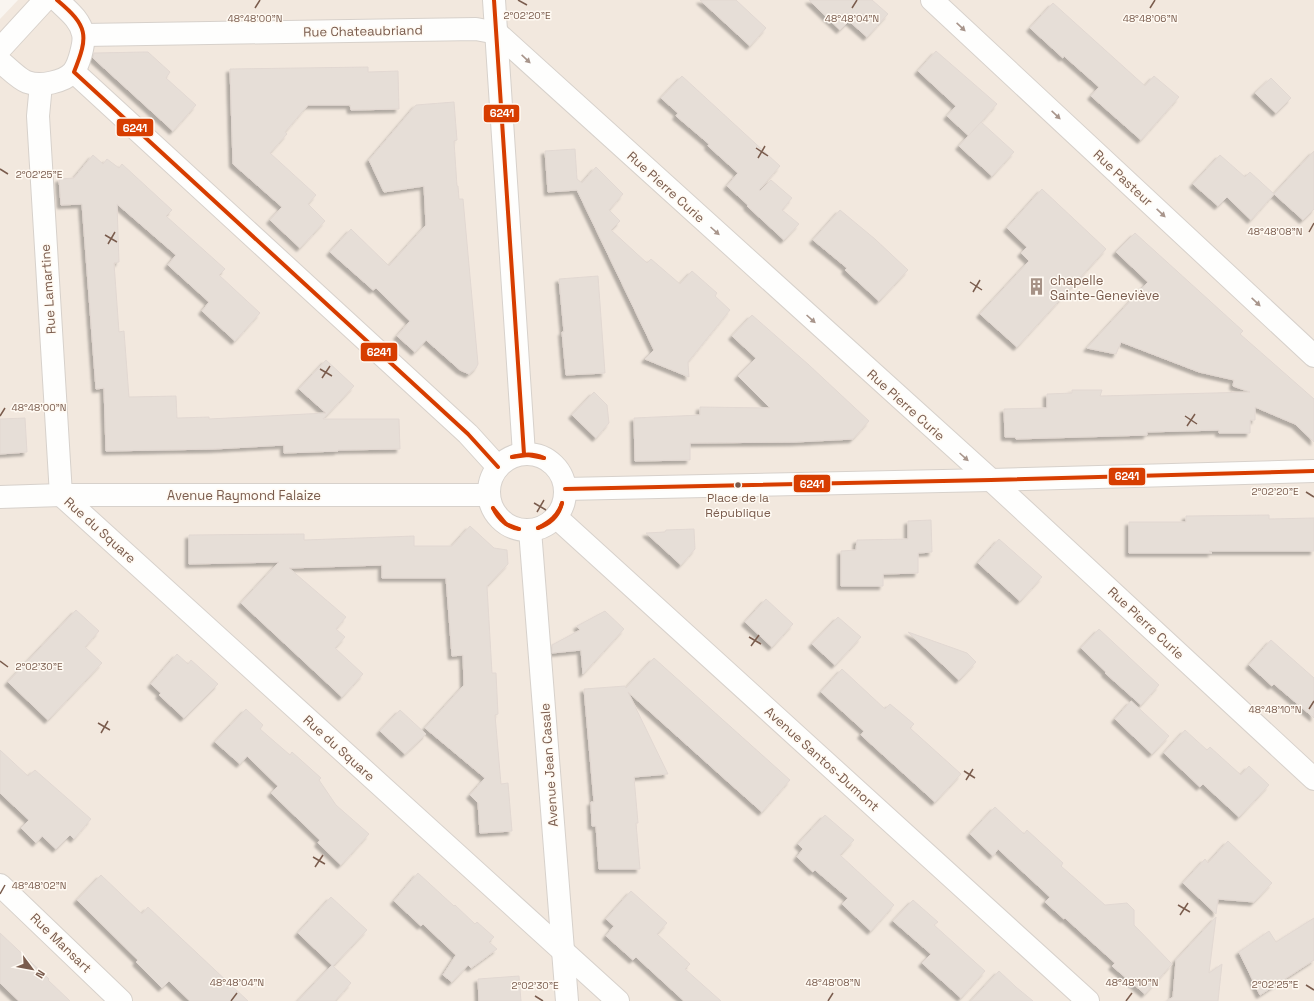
<svg xmlns="http://www.w3.org/2000/svg" width="1314" height="1001" font-family="'Space Grotesk',sans-serif">
<style>
.residential{fill:#f2e8de}
.building{fill:#e6ded7;stroke:#e2d8d2;filter:url(#shadow)}
.lines{fill:none;stroke-linecap:round;stroke-linejoin:round}
.street-casing{stroke:#d7d1cb;stroke-width:24}
.secondary-casing{stroke:#d9d2cb;stroke-width:24}
.street{stroke:#fefefd;stroke-width:22}
.secondary{stroke:#fefefd;stroke-width:22}
.bus-1-casing{stroke:#fffaf3;stroke-width:7}
.bus-1{stroke:#d73d00;stroke-width:4}
.oneway{fill:#a8958b}
.ticks{fill:none;stroke:#7a5c4d;stroke-width:1.5}
.bus-dot{fill:#7a5c4d;stroke:#fffaf3;stroke-width:1.5}
.labels{text-anchor:middle;dominant-baseline:central;stroke-width:3;stroke-linejoin:round;paint-order:stroke}
.bus-label{font-size:12px;fill:#7a5c4d;stroke:#fffaf3}
.street-label{font-size:13px;fill:#7a5c4d;stroke:#fffaf3}
.poi-label{font-size:13px;fill:#7a5c4d;stroke:#fffaf3;text-anchor:start}
.ticks-label{font-size:10px;text-anchor:middle;fill:#7a5c4d;stroke:#fffaf3;stroke-width:3;stroke-linejoin:round;paint-order:stroke}
.line-badge{stroke:#fffaf3;stroke-width:1.5}
.badge-label{font-size:11px;text-anchor:middle;font-weight:bold;fill:#fff}
</style>
<defs>
<filter id="shadow"><feDropShadow dx="-3.5" dy="3.5" stdDeviation="1" flood-color="#0004"/></filter>
</defs>
<rect width="100%" height="100%" fill="#f9f5f0"/>
<path class="residential" d="M18,0H1314V1001H0V19Z"/>
<g class="building">
<path d="M700,0H736L766,28L750,46Z"/>
<path d="M809,0H872L888,14L867,37L849,21L840,30Z"/>
<path d="M1053,3L1145,86L1154,76L1179,97L1141,140L1091,96L1099,87L1064,56L1063,58L1030,28Z"/>
<path d="M936,51L997,104L969,136L947,116L956,106L918,71Z"/>
<path d="M144,52H148L170,72L166,78L196,105L173,131L93,58L94,53Z"/>
<path d="M368,67V72L398,71L399,109L351,110L350,105H308L285,132L287,134L270,153L316,195L308,204L325,221L300,248L270,220L282,207L233,164L230,69Z"/>
<path d="M682,76L780,166L759,190L760,191L771,180L792,198L782,210L799,224L784,240L747,206L748,205L727,186L738,173L708,146L709,144L676,116L678,113L661,98Z"/>
<path d="M1271,78L1291,98L1276,113L1255,93Z"/>
<path d="M454,102L457,140L454,141L457,186H458L459,199H463L478,364L476,368L469,374L460,370L426,340L415,352L397,336L410,321L376,288L373,290L330,252L351,229L389,266L426,225L424,186L384,192L369,160L416,105Z"/>
<path d="M981,122L1014,152L992,176L959,146Z"/>
<path d="M575,149L577,179L582,183L596,167L623,194L609,210L620,221L611,230L647,263L651,259L680,284L692,271L717,293L715,296L730,310L688,362L689,377L645,359L654,350L577,190L548,192L545,151Z"/>
<path d="M1314,151V209L1303,220L1274,194Z"/>
<path d="M93,155L103,164L107,159L119,168L122,164L172,210L166,216L225,269L219,275L260,313L235,341L202,311L209,302L168,265L176,255L117,204L119,262L114,263L119,332L124,331L129,397L176,396L177,418L209,417V419L326,413L299,389L326,360L354,386L323,419H399L400,449L338,450V451L284,453V445L214,449L106,451L104,388L96,389L82,204L61,205L59,179L74,178Z"/>
<path d="M1220,155L1245,177L1250,172L1274,194L1251,220L1227,197L1218,206L1193,184Z"/>
<path d="M1042,189L1106,249L1017,347L980,314L1029,261L1021,253L1027,247L1007,228Z"/>
<path d="M840,210L875,239L908,270L879,301L845,270L847,268L813,240Z"/>
<path d="M1135,233L1243,331L1240,334L1314,399V442L1295,424L1255,407V420H1250V433H1219V430L1147,432V435L1016,439L1015,437H1005L1004,409L1047,408V394L1072,393V390H1102L1100,396L1250,392L1233,386L1234,380L1199,372L1121,342L1116,354L1087,348L1148,282L1116,252Z"/>
<path d="M598,276L605,373L566,375L562,332H564L559,279Z"/>
<path d="M752,315L809,365L869,421L853,439L795,442L690,443V460L635,461L634,418L700,415V407L770,408L738,376L756,358L732,336Z"/>
<path d="M594,392L607,405L609,423L596,438L572,415Z"/>
<path d="M25,418L27,452L0,454V419Z"/>
<path d="M1269,515V519L1314,518V551H1209L1212,553H1129V522H1186V516Z"/>
<path d="M931,520L932,552L918,553V573L883,574V586H841V551L856,550L857,540L908,539V521Z"/>
<path d="M470,526L494,548L507,550L508,564L487,586L492,673H496L498,714L495,715L501,784L508,783L512,831L480,833L478,803L470,795L485,778L425,728L464,685L463,655L452,656L446,578H382V565L289,568L346,617L336,629L345,637L335,648L363,674L342,697L241,603L279,562L189,564V535L304,534V540L414,536V546H452Z"/>
<path d="M694,529L695,549L681,565L646,533L665,532L666,530Z"/>
<path d="M999,539L1042,577L1020,601L978,563Z"/>
<path d="M766,599L793,624L772,647L745,622Z"/>
<path d="M76,610L99,631L85,647L102,663L48,720L8,682Z"/>
<path d="M605,611L624,629L583,674L581,650L552,653V645L580,630L577,626Z"/>
<path d="M838,617L861,637L835,665L812,644Z"/>
<path d="M1099,629L1159,685L1141,705L1105,673L1106,672L1081,648Z"/>
<path d="M908,632L967,653L976,662L959,680Z"/>
<path d="M1271,640L1314,678V718L1274,684L1272,686L1249,665Z"/>
<path d="M177,654L188,664L191,660L218,684L184,718L159,695L161,693L151,684Z"/>
<path d="M654,658L790,780L762,812L727,781L628,692L668,774L634,777L638,823H636L640,869H599L596,826H592L591,802H594L584,689L625,686L626,688Z"/>
<path d="M842,669L885,709L890,704L914,724L910,728L961,774L935,802L861,735L864,731L821,692Z"/>
<path d="M1131,701L1169,736L1152,754L1115,719Z"/>
<path d="M246,709L263,725L260,729L290,755L292,752L321,778L319,780L336,805L369,834L341,865L318,843L320,840L271,793L278,786L247,756L240,764L215,742Z"/>
<path d="M400,710L426,734L405,754L380,731Z"/>
<path d="M1185,730L1207,750L1210,747L1241,775L1249,766L1269,785L1239,817L1203,784L1200,787L1164,753Z"/>
<path d="M0,750L28,776L35,770L91,819L74,839L70,835L56,849L42,836L36,843L21,828L29,820L0,793Z"/>
<path d="M995,807L1024,834L1027,830L1063,863L1061,866L1105,905L1127,903L1134,910V925L1172,964L1145,994L1112,966L1115,963L1065,918L1064,919L1045,902L1050,897L998,849L993,856L970,834Z"/>
<path d="M825,815L854,840L840,855L894,905L871,931L842,904L848,898L815,870L813,872L797,857L803,849L798,844Z"/>
<path d="M1228,841L1272,883L1254,902L1218,899L1216,914L1183,883L1205,859L1208,863Z"/>
<path d="M418,873L454,906L455,905L475,924L477,922L494,937L489,942L497,949L471,968L468,965L452,982L443,975L456,955L423,924L421,926L394,901Z"/>
<path d="M101,875L142,914L148,907L248,1001H190L169,981L162,988L136,962L138,960L77,900Z"/>
<path d="M631,891L667,923L657,934L690,964L685,969L721,1001H684L636,957L633,960L606,936L614,926L606,919Z"/>
<path d="M331,897L367,930L333,966L351,983L335,1001H298L332,965L298,933Z"/>
<path d="M913,900L938,922L934,925L985,971L961,998L922,963L931,954L893,921Z"/>
<path d="M1216,917L1209,973L1222,964L1218,1001H1167L1173,997L1176,960Z"/>
<path d="M1314,918V960L1260,995L1239,952L1269,931L1276,942Z"/>
<path d="M0,933L49,979L48,980L70,1001H19L0,983Z"/>
<path d="M999,971L1016,987L1033,1001H971Z"/>
<path d="M519,976L521,1001H479L478,979Z"/>
</g>
<g class="lines">
<defs>
<g id="street">
<path d="M494,0L524,454"/>
<path d="M932,0L1314,356"/>
<path d="M84,35L476,29L497,33L991,480L1314,779"/>
<path d="M0,61C7,67 19,79 27,82C40,87 64,82 73,72C79,65 85,42 83,34C80,19 67,10 57,0"/>
<path d="M74,72L468,434L498,467"/>
<path d="M41,84L38,116L61,495L618,1001"/>
<circle cx="527" cy="492" r="38"/>
<path d="M565,489L991,480L1314,471"/>
<path d="M0,497L61,495H489"/>
<path d="M556,517L1088,1001"/>
<path d="M530,530L567,1001"/>
<path d="M0,885L121,1001"/>
</g>
<path id="secondary" d="M0,49L45,0"/>
</defs>
<use href="#street" class="street-casing"/>
<use href="#secondary" class="secondary-casing"/>
<use href="#street" class="street"/>
<use href="#secondary" class="secondary"/>
<defs>
<g id="bus-1">
<path d="M57,0C88,26 89,35 74,72L468,434L498,467"/>
<path d="M494,0L524,454"/>
<path d="M512,457C524,454 533,453 544,458"/>
<path d="M512,457L528,455L544,458"/>
<path d="M565,489L991,480L1314,471"/>
<path d="M493,508L506,524L519,529"/>
<path d="M493,508C498,519 508,528 519,529"/>
<path d="M538,528C549,522 558,516 562,503"/>
<path d="M538,528C550,524 559,516 562,503"/>
</g>
</defs>
<use href="#bus-1" class="bus-1-casing"/>
<use href="#bus-1" class="bus-1"/>
</g>
<defs><path id="oneway-solid" d="M-6-.8H1V-3.2L6.5 0L1 3.2V.8H-6Z"/></defs>
<g class="oneway">
<use href="#oneway-solid" transform="translate(961 27) rotate(43)"/>
<use href="#oneway-solid" transform="translate(526 59) rotate(43)"/>
<use href="#oneway-solid" transform="translate(1056 115) rotate(43)"/>
<use href="#oneway-solid" transform="translate(1161 213) rotate(43)"/>
<use href="#oneway-solid" transform="translate(715 231) rotate(42)"/>
<use href="#oneway-solid" transform="translate(1256 302) rotate(43)"/>
<use href="#oneway-solid" transform="translate(811 319) rotate(42)"/>
<use href="#oneway-solid" transform="translate(964 457) rotate(42)"/>
</g>
<path class="ticks" d="M518,0L527,5M255,8L260,0M852,8L857,0M1150,8L1155,0M756,148L768,156M758,158L765,146M0,169L8,174M1309,232L1314,223M105,235L117,242M108,244L115,232M970,282L982,290M973,292L980,280M320,369L332,376M322,378L330,366M0,416L5,408M1185,416L1197,424M1187,426L1195,414M1306,492L1314,497M534,503L546,510M537,512L544,500M749,637L761,644M751,646L759,635M0,661L8,667M1309,709L1314,701M98,723L110,730M101,733L108,721M964,771L975,778M966,780L973,769M313,857L325,864M315,867L323,855M0,894L5,885M1178,905L1190,912M1180,915L1188,903M1306,985L1314,990M535,996L543,1001M231,1001L237,993M828,1001L833,993M1126,1001L1132,993"/>
<defs>
<symbol id="building-bare" viewBox="-9 -9 18 18"><path d="M-4-6H4V6H1V3H-1V6H-4ZM-2.5-4.3h1.7v1.8h-1.7ZM.8-4.3h1.7v1.8H.8ZM-2.5-1h1.7V.8h-1.7ZM.8-1h1.7V.8H.8Z" fill="#a69286" stroke="#fffaf3" stroke-width="2.5" paint-order="stroke"/></symbol>
</defs>
<g fill-rule="evenodd">
<use href="#building-bare" x="1024" y="274" width="25" height="25"/>
</g>
<circle class="bus-dot" cx="738" cy="485" r="3.5"/>
<g class="labels">
<g class="bus-label">
<text x="738" y="498">Place de la<tspan x="738" dy="15">République</tspan></text>
</g>
<g class="street-label">
<text transform="translate(363 31) rotate(-1)">Rue Chateaubriand</text>
<text transform="translate(1123 178) rotate(43)">Rue Pasteur</text>
<text transform="translate(666 187) rotate(42)">Rue Pierre Curie</text>
<text transform="translate(48 289) rotate(-94)">Rue Lamartine</text>
<text transform="translate(906 405) rotate(42)">Rue Pierre Curie</text>
<text x="244" y="495">Avenue Raymond Falaize</text>
<text transform="translate(100 530) rotate(42)">Rue du Square</text>
<text transform="translate(1146 623) rotate(43)">Rue Pierre Curie</text>
<text transform="translate(339 748) rotate(42)">Rue du Square</text>
<text transform="translate(822 759) rotate(42)">Avenue Santos-Dumont</text>
<text transform="translate(549 765) rotate(-94)">Avenue Jean Casale</text>
<text transform="translate(61 943) rotate(44)">Rue Mansart</text>
</g>
<g class="poi-label">
<text x="1050" y="280">chapelle<tspan x="1050" dy="15">Sainte-Geneviève</tspan></text>
</g>
</g>
<g class="ticks-label">
<text x="527" y="19">2°02'20"E</text>
<text x="255" y="22">48°48'00"N</text>
<text x="852" y="22">48°48'04"N</text>
<text x="1150" y="22">48°48'06"N</text>
<text x="39" y="178">2°02'25"E</text>
<text x="1275" y="235">48°48'08"N</text>
<text x="39" y="411">48°48'00"N</text>
<text x="1275" y="495">2°02'20"E</text>
<text x="39" y="670">2°02'30"E</text>
<text x="1275" y="713">48°48'10"N</text>
<text x="39" y="889">48°48'02"N</text>
<text x="237" y="986">48°48'04"N</text>
<text x="833" y="986">48°48'08"N</text>
<text x="1132" y="986">48°48'10"N</text>
<text x="1275" y="988">2°02'25"E</text>
<text x="535" y="989">2°02'30"E</text>
</g>
<g class="line-badge">
<rect x="483" y="104" width="37" height="19" rx="4" fill="#d73d00"/>
<rect x="116" y="118" width="38" height="19" rx="4" fill="#d73d00"/>
<rect x="360" y="342" width="38" height="20" rx="4" fill="#d73d00"/>
<rect x="1108" y="467" width="38" height="19" rx="4" fill="#d73d00"/>
<rect x="793" y="474" width="38" height="19" rx="4" fill="#d73d00"/>
</g>
<g class="badge-label">
<text x="502" y="117">6241</text>
<text x="135" y="132">6241</text>
<text x="379" y="356">6241</text>
<text x="1127" y="480">6241</text>
<text x="812" y="488">6241</text>
</g>
<g transform="translate(32 969) rotate(122)" stroke="#fffaf3" stroke-width="3" paint-order="stroke">
<path d="M0-3L7 15L0 10L-7 15Z" fill="#7a5c4d"/>
<text y="-6" font-size="11" font-weight="bold" text-anchor="middle" fill="#7a5c4d">N</text>
</g>
</svg>
